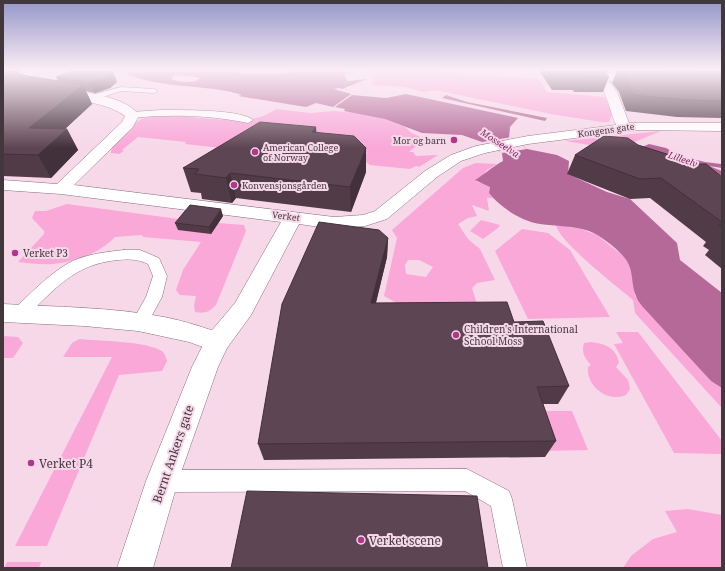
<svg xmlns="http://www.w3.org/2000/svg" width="725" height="571" font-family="'Noto Serif',serif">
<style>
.green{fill:#f9a8d8;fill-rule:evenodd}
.water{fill:#b46998;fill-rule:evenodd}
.pier{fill:#f7d8e9}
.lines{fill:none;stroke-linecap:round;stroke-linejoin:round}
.service-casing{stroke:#8a6e7e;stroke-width:1}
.minor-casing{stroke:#8a6e7e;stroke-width:1}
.tertiary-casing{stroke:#8a6e7e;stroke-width:1}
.service{fill:#fff;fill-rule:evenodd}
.minor{fill:#fff;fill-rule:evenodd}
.tertiary{fill:#fff;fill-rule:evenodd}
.wall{fill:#513b47}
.shaded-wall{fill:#42303a}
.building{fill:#5e4553;stroke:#42303a}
.poi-dot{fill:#b1378a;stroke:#f7d8e9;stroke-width:1.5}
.labels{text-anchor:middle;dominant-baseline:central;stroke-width:4;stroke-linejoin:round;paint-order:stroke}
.far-street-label{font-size:9px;fill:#43373e;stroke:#f7d8e9}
.far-poi-label{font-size:9px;fill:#43373e;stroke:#f7d8e9;text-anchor:start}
.far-water-label{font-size:9px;font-style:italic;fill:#791e5c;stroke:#f7d8e9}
.poi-label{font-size:10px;fill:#43373e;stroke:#f7d8e9;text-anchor:start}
.near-street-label{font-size:12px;fill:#43373e;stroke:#f7d8e9}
.near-poi-label{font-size:12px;fill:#43373e;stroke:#f7d8e9;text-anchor:start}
</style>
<rect width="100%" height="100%" fill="#f7d8e9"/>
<g class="green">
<path d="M370,69H397L539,79L547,92L605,97L612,114L609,122H601L551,114L435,90L424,92L405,87L372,85L371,84L375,80L366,71Z"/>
<path d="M276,109L310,113L334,111L359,113L385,119L405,127L412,133L420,137L422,141L409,152H413L416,156L438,155L419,167L416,166L410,169L370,165L362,159L367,152H360L231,149L185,144L186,142L138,137L122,150L124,151L119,154L111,153C111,146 118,141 123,136C127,130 132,125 138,121C147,116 156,116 165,116C200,114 246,131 276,109Z"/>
<path d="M661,131L630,144L596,146L565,141Z"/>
<path d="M476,163L497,164L487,170L482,177L476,179L477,182L487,184L490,187L489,193L493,198H487L489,211L472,205L477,216L468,218L458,224L468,239L480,249L495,280L477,283L472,288L477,304L402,306L384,296L397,238L392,230L463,168ZM408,260H419L433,267L426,277L406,274L405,265Z"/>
<path d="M67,204L186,220L211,234L218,223L244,225L246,231L216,305C209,312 205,314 195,312L194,306L196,296L180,295L176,290L183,270L201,242L143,237L142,235L115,237C100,253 75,262 53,264C41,265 29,263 18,262L44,234V231L32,218L35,211H46Z"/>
<path d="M481,220L500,225L498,228L483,239L470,231Z"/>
<path d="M556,225L581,229L597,235L623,256L631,266L635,296L711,381L722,388V408L635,313L633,300C619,288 558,241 556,225Z"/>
<path d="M522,229L548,233L570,250L610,317L528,319L495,251Z"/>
<path d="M616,332H638L722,441V454L674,453L614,344L623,343Z"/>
<path d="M3,336L18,337L23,343L13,358H3Z"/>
<path d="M79,339C97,341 150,341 163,352C165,354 166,358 167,361L162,371L119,375L47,546H15L112,357H63L72,343Z"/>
<path d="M591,342C605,344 616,347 619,363L616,367L628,380L630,389L626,395C623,396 620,397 617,397C601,398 586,382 588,367L591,365C585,358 581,353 584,343Z"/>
<path d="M530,411H572L588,450L543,451Z"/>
<path d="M688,509L722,515V568H623L631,556L653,539L677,532L665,511Z"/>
<path d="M7,562H41L39,568H4Z"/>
</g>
<g class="water">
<path d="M120,69H224C229,70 235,72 239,73C250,75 291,75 299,69H334L344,72L358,73L344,74L347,81L367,79L342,89L339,88L334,89L351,94L333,107L316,103L306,107L238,96L242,95C208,83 148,90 120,69ZM174,75L189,76L200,78C195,84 177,82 171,79Z"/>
<path d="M406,94L518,118L510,127L509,138L511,137L527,149L557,155L569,161L568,174L607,192L630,199L677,243L680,260L722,293V388L711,381L642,306C640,303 637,300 636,296C630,281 635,269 623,256C614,246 601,236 589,231C573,226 556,226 540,224C521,221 501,208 489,193L490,187L475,180C485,174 492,167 503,161L502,153L485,143L462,135L422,133L385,119L344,111L345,109L335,107L352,95L386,98Z"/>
<path d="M446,95L467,102L547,118L545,121L442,98Z"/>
<path d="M649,144L666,148L680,156L705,162L721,164L722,168L709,166L722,171V176L640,148Z"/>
</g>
<path class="pier" d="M511,137L527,149L502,153L482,142Z"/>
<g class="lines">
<defs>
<g id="service">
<path d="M610,69H617L614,79H608L607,77Z"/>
<path d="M121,87L154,89L158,91L154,93L121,91L91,101L87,98L88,96Z"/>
<path d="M161,110C177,110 242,109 253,120L248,123C209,115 171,114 132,118L127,115L132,112Z"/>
<path d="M124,250H140L159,258L167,276L162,297L146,326L140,328L134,326L132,322L146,297L153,276L148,264C138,259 129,259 118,260C74,264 55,289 25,318L19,320L13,318L11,314L13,310C30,294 47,276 67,264C84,254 106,252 124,250Z"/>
<path d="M467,469L509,491L512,499L527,568H503L491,506L465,491L162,492L154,489L151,481L154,473L162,470Z"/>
</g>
<path id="minor" d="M29,69H40L25,83C35,87 45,87 55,88C77,91 125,95 139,115L133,127L74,185L334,217L363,215L375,211L425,171L451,155L476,146L528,136L616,125C600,82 609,83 562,71L561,69H579L599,74H611L649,78L651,80L649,82L645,83L609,81L617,92L629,123H722V131L638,130L528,144L485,153L461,161L437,177L387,219L365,226L334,229L299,224L251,315L227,348L218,367L178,481L153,568H117L146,481L192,367L208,335L235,303L281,222L61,194L3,190V180L57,184L122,122L125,116C99,95 24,99 13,84L15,80Z"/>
<path id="tertiary" d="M3,304C57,307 111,307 164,317C185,321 205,328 226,335L229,342L226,349L217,352L189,342L138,331L84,326L3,322Z"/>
</defs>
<use href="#service" class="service-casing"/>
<use href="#minor" class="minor-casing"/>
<use href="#tertiary" class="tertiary-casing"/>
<use href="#service" class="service"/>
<use href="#minor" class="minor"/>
<use href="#tertiary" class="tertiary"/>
</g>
<g class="wall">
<path d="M3,69H18L19,74L58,81L56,77L117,82L110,88L95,93L86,91L92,104L65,129H67L78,150L51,178L3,176Z"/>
<path d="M538,69H609L607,72H605L609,77L603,92H574L573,90H552Z"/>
<path d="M618,69H722V118L677,117L626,111L619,92L612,83Z"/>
<path d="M316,127V133L366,172L351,212L236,198L232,203L202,199L201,193L191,192L183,168Z"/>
<path d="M638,145L722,177V269L705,255L709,250L703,246L706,242L650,198L630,199L567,174L575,155Z"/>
<path d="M223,216L211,234L178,230L175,223Z"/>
<path d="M388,238L387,257L376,303L514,322L569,386L558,404H543L556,441L545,457L264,460L258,444Z"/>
</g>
<g class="shaded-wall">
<path d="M3,69H18L19,75Z"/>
<path d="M113,71L117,82L110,88L95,93L90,82Z"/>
<path d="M83,85L92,104L42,150L29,128Z"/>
<path d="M316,127L318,150L312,132Z"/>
<path d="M67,129L78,150L51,178L38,155Z"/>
<path d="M366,148V172L351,212L350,187Z"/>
<path d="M230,173L236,198L232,203L226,178Z"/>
<path d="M221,209L223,216L211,234L209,227Z"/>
<path d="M388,238L387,257L371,322V303Z"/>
</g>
<g class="building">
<path d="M3,69H5L9,71L21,75L83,85L29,128L67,129L38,155L3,154Z"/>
<path d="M77,69H91L113,71L106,78L90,82L56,77Z"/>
<path d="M552,69H601L609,77L580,76L579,75L556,74Z"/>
<path d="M619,69H644L722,72V101L686,100L633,95L625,77Z"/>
<path d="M260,122L316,127L312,132L354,136L366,148L350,187L230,173L226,178L195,174L199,169L183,168Z"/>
<path d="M604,136L628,138L638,145L698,164H706L722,177V222L661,178L640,179L575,155Z"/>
<path d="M190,205L221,209L209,227L175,223Z"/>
<path d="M319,222L379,230L388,238L371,303L507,302L514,322L543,321L569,386L537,387L556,441L258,444L282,304Z"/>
<path d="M722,224V227L719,225Z"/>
<path d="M247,491L477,496L488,568H231Z"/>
</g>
<linearGradient id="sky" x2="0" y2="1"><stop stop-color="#9396c8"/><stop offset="0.47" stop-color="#fbedf5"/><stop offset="1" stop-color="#fbedf5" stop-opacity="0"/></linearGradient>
<rect width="725" height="148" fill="url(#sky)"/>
<g class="poi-dot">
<circle cx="454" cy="140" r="4"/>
<circle cx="255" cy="152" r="4"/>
<circle cx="234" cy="185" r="4"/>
<circle cx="15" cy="253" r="4"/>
<circle cx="456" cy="335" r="4"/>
<circle cx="31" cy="463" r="4"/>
<circle cx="361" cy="540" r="4"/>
</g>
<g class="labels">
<g class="far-street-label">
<text transform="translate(606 130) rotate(-8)">Kongens gate</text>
<text transform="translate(286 216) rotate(7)">Verket</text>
</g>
<g class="far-poi-label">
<text x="446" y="140" text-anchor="end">Mor og barn</text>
<text x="263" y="147">American College<tspan x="263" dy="10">of Norway</tspan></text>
<text x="242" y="185">Konvensjonsgården</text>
</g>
<g class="far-water-label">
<text transform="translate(500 143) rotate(33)">Mosseelva</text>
<text transform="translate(683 159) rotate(19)">Lilleelv</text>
</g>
<g class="poi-label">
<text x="23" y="253">Verket P3</text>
<text x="464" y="329">Children's International<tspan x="464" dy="12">School Moss</tspan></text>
</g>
<g class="near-street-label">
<text transform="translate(173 454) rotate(-71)">Bernt Ankers gate</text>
</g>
<g class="near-poi-label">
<text x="39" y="463">Verket P4</text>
<text x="369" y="540">Verket scene</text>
</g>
</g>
<rect width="725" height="571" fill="none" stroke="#43373e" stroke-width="8"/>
</svg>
